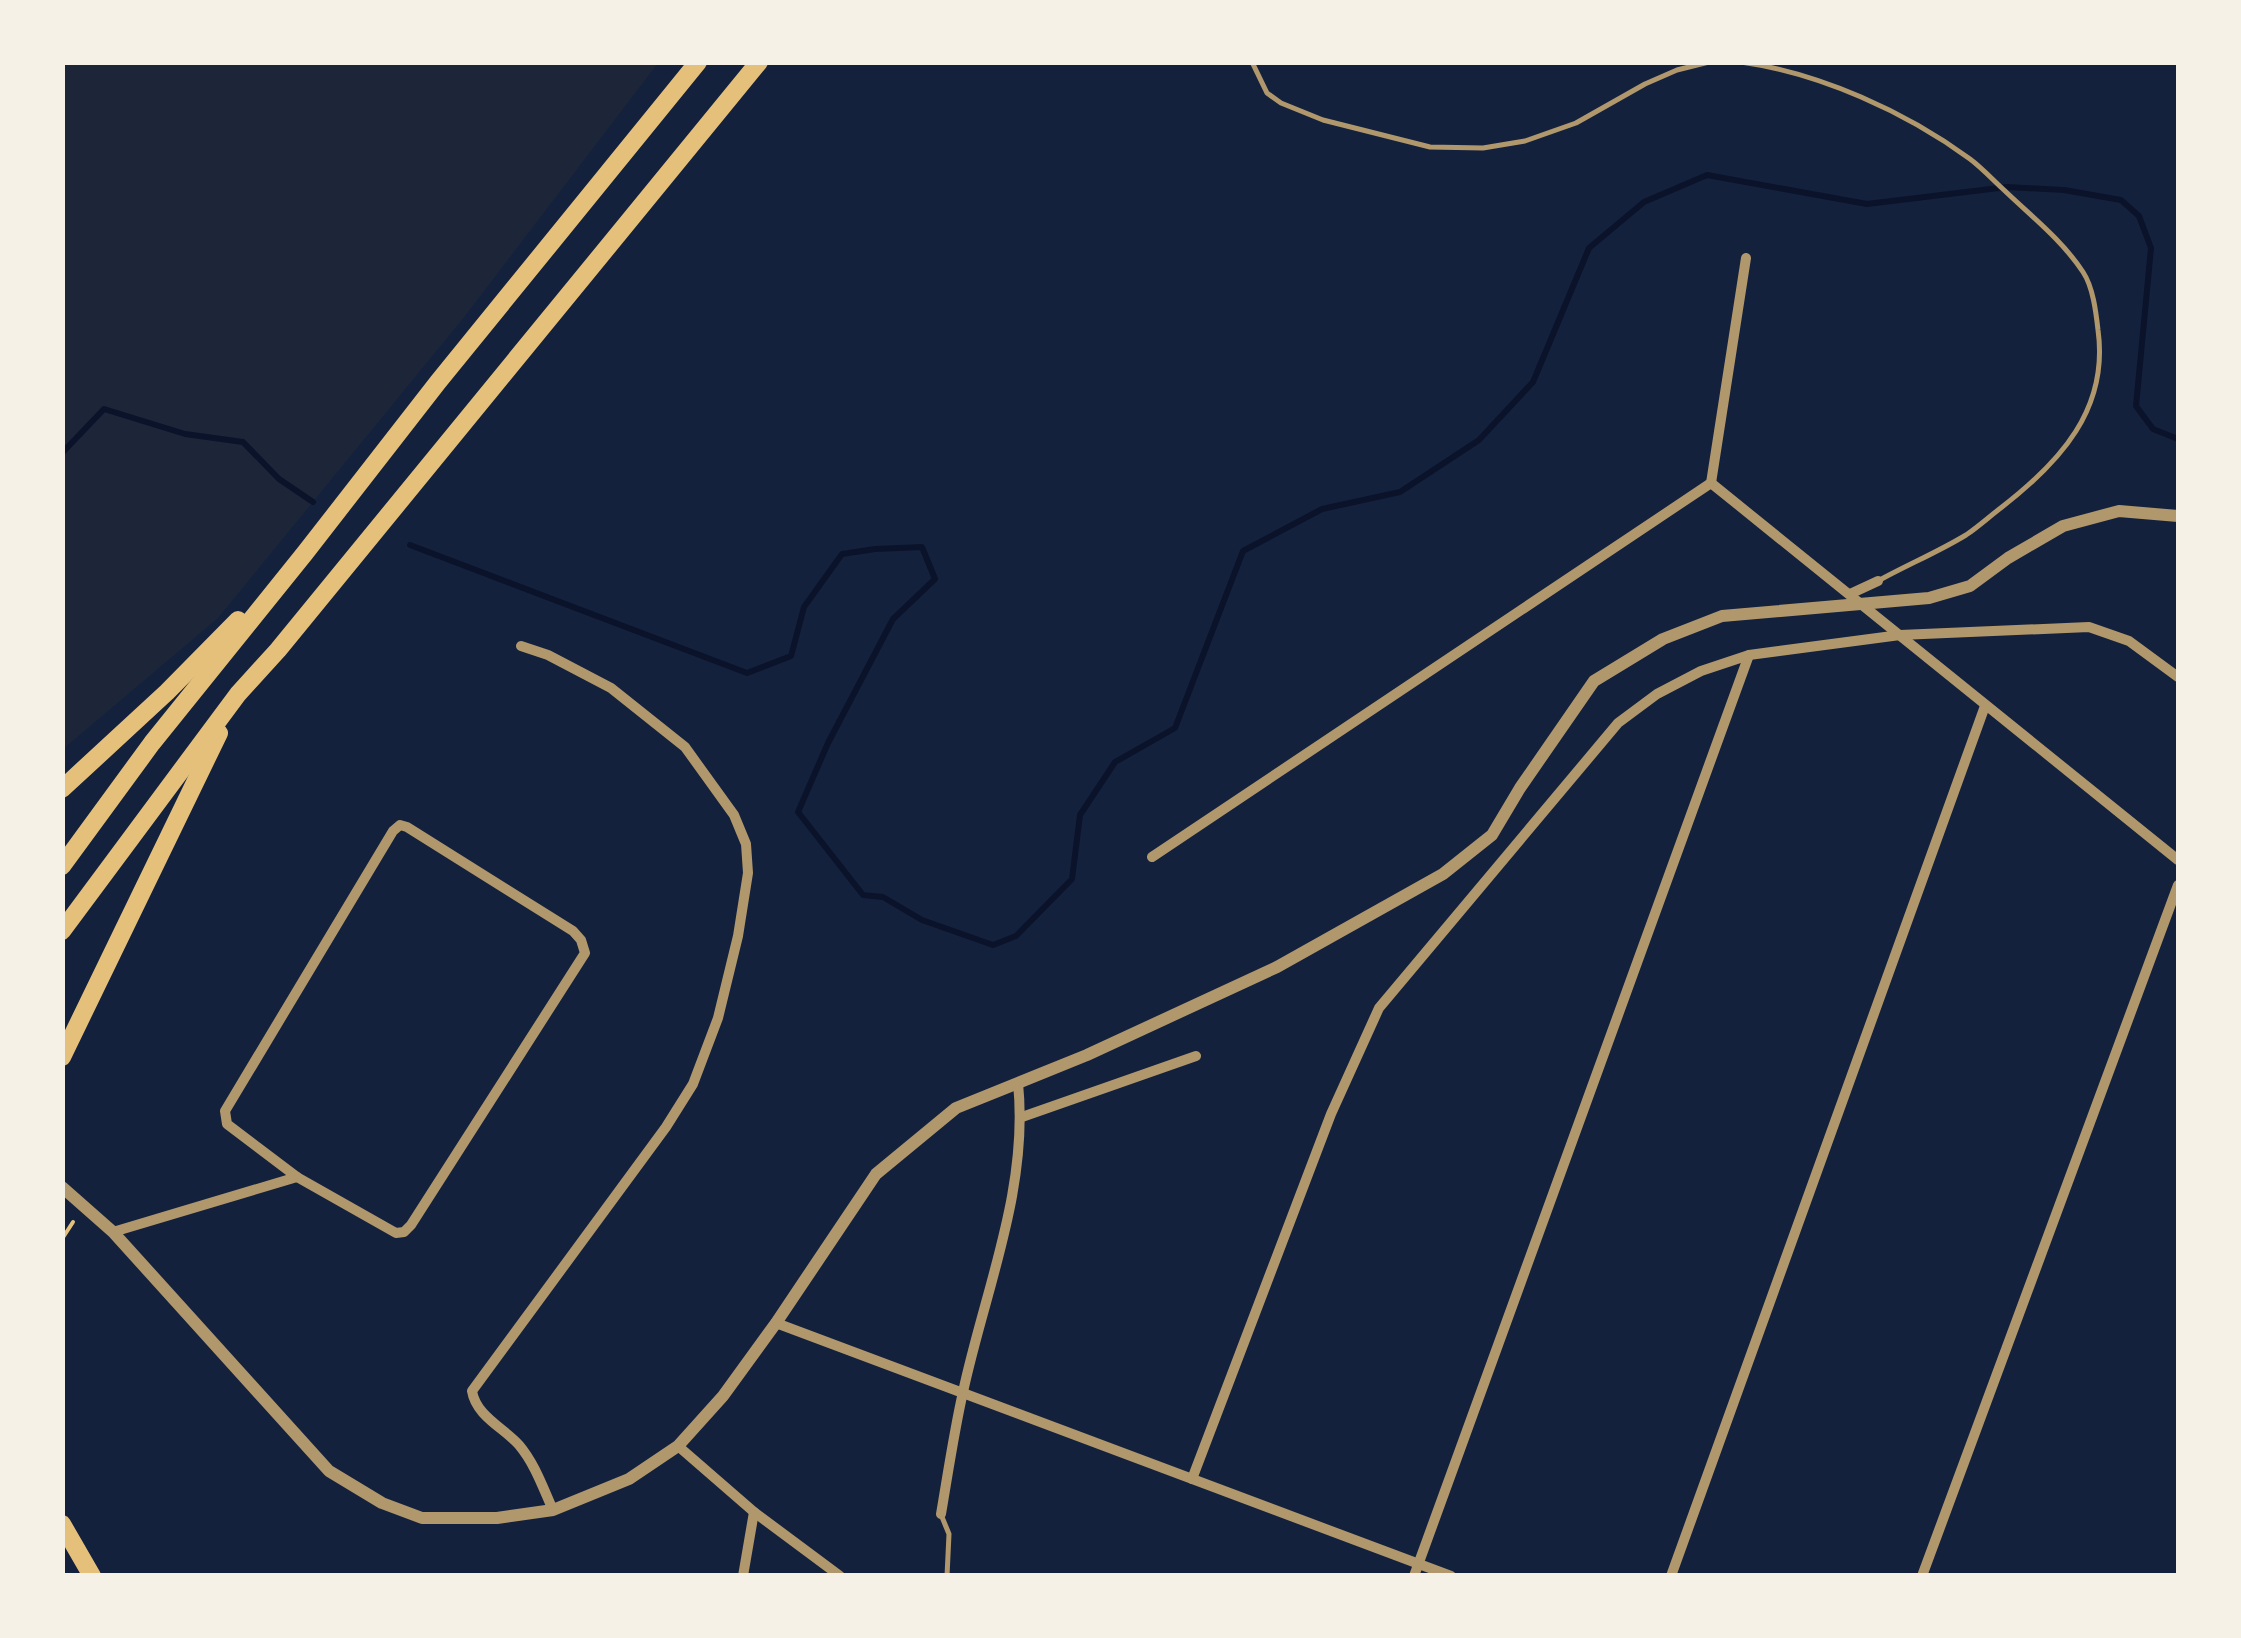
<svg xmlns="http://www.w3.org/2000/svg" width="2241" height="1638" font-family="'PT Sans Narrow',sans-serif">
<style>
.green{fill:#1d2539}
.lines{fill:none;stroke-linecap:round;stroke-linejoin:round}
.stream{stroke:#0b132b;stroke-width:6}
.path{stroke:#e5c07b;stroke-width:4}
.service{stroke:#b1986c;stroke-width:5}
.minor{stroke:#b1986c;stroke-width:10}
.tertiary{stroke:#b1986c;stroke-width:12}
.motorway{stroke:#e5c07b;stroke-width:18}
</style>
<rect width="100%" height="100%" fill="#14213d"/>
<path class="green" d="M63,62L658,63L465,316L218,618L63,749Z"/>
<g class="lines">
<g class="stream">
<path d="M62,453L104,409L185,434L243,442L279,479L313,502"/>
<path d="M410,545L747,673L791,656L804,607L842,554L875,549L922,547L935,579L893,619L828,743L798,812L863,895L883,897L922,920L993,945L1016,936L1072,879L1080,815L1115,762L1175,728L1243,551L1322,509L1400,492L1479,440L1533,382L1589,248L1644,202L1707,175L1867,204L2007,187L2064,190L2121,200L2139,216L2151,248L2136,406L2153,429L2178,439"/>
</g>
<path class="path" d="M62,1239L73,1222"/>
<g class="service">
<path d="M1252,62L1267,93L1281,103L1323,120L1430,147L1483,148L1525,141L1576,123L1645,84L1677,70L1709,62"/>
<path d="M1741,62C1820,73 1906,112 1970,159C1982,168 1993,180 2004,190C2031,216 2062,240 2083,272C2093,287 2096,312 2098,330C2109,409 2060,462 2002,507C1990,516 1978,527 1966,535C1938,552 1907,565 1878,581"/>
<path d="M942,1517L949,1534L947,1576"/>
</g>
<g class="minor">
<path d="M1711,483L2178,860"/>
<path d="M1711,483L1746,258"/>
<path d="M1850,594L1878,581"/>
<path d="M521,646L548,655L611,688L685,747L734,815L746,844L748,873L738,936L718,1018L693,1084L666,1127L472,1391C476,1416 504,1428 519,1445C535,1464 543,1488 553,1510"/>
<path d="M400,825L407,827L573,931L581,940L585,953L411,1225L404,1232L396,1233L297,1177L227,1124L225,1111L393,831Z"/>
<path d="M1152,857L1711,483"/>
<path d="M1022,1117L1196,1056"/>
<path d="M113,1232L297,1177"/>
<path d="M776,1323L1451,1576"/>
<path d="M678,1446L754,1512L840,1576"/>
<path d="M1192,1479L1331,1114L1379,1008L1618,723L1657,694L1701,671L1749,655L1900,635L2089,627L2129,641L2178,677"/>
<path d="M941,1514C948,1473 954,1432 963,1392C985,1290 1029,1189 1018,1083"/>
<path d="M743,1576L754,1512"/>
<path d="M1414,1576L1749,655"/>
<path d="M1671,1576L1985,706"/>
<path d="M1922,1576L2178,885"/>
</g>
<path class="tertiary" d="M62,1187L113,1232L329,1471L382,1503L422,1518H497L553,1510L629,1479L678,1446L723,1396L776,1323L876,1174L956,1108L1087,1055L1277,967L1443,874L1492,835L1520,788L1594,681L1663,639L1722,616L1929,598L1970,586L2008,558L2063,526L2119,511L2178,516"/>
<g class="motorway">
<path d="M62,789L167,692L238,620"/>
<path d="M62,866L152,743L305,553L438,382L698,62"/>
<path d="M62,931L238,694L278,650L759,62"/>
<path d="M62,1057L219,733"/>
<path d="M62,1524L92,1576"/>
</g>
</g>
<rect width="2241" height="1638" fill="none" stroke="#f6f1e7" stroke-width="130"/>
</svg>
